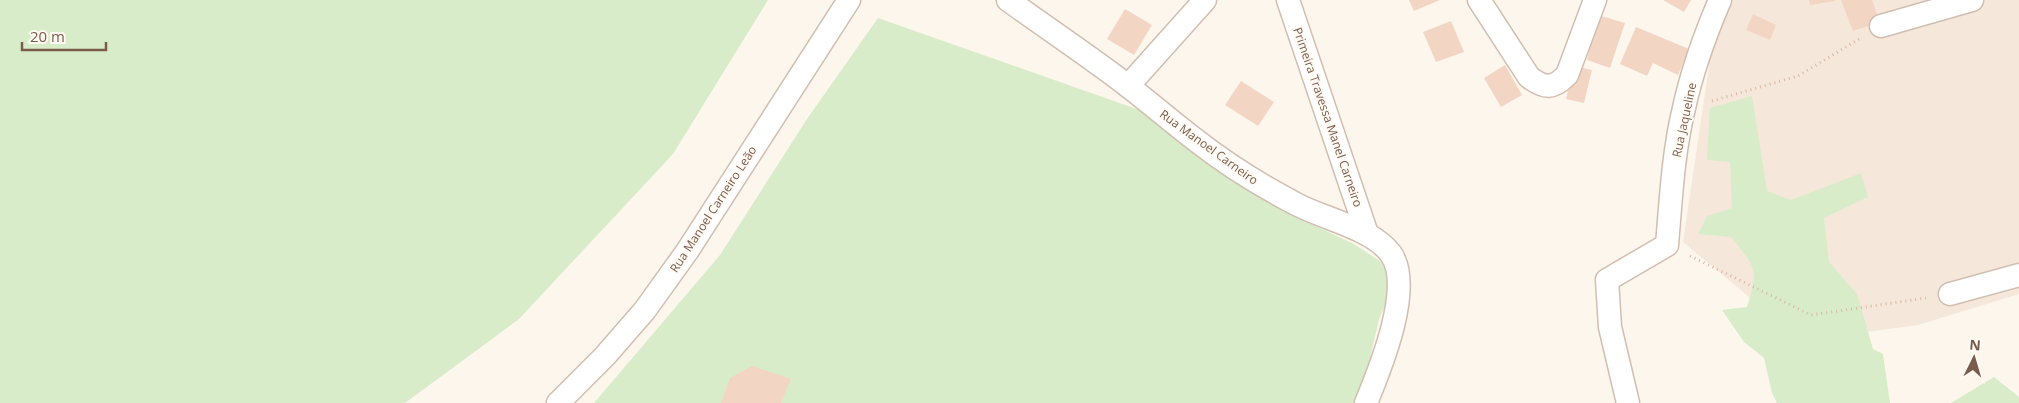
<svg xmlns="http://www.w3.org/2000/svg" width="2019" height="403" font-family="'Open Sans',sans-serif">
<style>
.residential{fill:#f5e8da}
.green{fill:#d8ecc9}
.building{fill:#f3d5c3}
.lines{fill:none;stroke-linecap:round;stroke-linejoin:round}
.street-casing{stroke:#d1beb0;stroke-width:25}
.path{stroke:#d9b8a5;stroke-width:3;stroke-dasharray:1 4;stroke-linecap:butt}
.street{stroke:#fff;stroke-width:22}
.labels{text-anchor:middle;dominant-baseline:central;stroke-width:4;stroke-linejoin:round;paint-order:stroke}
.street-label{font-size:12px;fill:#7a5c4d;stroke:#fffaf3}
</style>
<rect width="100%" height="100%" fill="#fdf6ec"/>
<path class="residential" d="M1722,0H2019V294L1918,325L1802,341L1683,242L1715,25Z"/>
<g class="green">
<path d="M0,0H768L673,154L519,319L405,403H0Z"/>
<path d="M878,18L1148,113L1281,210L1354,244L1399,274L1379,319L1368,367L1355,403H594L720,255L807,119Z"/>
<path d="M1752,96L1767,191L1791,200L1861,173L1868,197L1824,218L1829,262L1857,294L1873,349L1883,354L1890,403H1777L1772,393L1764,358L1744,342L1722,310L1747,307C1759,269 1756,268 1731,237L1698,234L1707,216L1732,208L1730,162L1707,160L1710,108Z"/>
<path d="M1994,377L2019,397V403H1951Z"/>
</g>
<g class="building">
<path d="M1409,0H1440L1414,11Z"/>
<path d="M1663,0H1691L1684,12Z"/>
<path d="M1809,0H1835V1L1810,5Z"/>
<path d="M1841,0H1872L1880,22L1853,31Z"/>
<path d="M1125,9L1152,25L1134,55L1107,39Z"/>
<path d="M1753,14L1776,25L1770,40L1746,30Z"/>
<path d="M1598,15L1625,23L1610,68L1587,60Z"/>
<path d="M1451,21L1464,52L1436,62L1423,32Z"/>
<path d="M1636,27L1689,49L1678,75L1653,63L1647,76L1620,64Z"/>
<path d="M1505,65L1522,95L1501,107L1484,78Z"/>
<path d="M1574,66L1592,70L1584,103L1566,99Z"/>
<path d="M1241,81L1274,102L1258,126L1225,105Z"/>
<path d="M752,366L791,379L781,403H721L730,378Z"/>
</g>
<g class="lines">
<defs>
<g id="street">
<path d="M1008,0C1048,29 1089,56 1128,86C1150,103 1171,121 1193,138C1226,164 1261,186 1298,205C1325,219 1373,229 1391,254C1414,287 1380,369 1366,403"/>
<path d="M1288,0L1367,234"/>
<path d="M1479,0L1529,77C1545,89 1553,89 1567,75L1595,0"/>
<path d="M1881,26L1972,0"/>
<path d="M1128,86L1205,0"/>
<path d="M1950,294L2019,275"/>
<path d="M558,403L605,356L645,310L688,250L849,0"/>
<path d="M1628,403L1610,327L1607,280L1667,245C1671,199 1673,153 1684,108C1692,71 1705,35 1720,0"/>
</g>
</defs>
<use href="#street" class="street-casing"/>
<g class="path">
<path d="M1712,101L1798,76L1859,39"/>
<path d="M1690,256L1811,315L1926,298"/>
</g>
<use href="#street" class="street"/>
</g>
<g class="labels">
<g class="street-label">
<text transform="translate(1328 117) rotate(71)">Primeira Travessa Manel Carneiro</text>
<text transform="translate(1684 120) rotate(-78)">Rua Jaqueline</text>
<text transform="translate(1209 147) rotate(36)">Rua Manoel Carneiro</text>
<text transform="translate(713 209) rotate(-57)">Rua Manoel Carneiro Leão</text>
</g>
</g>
<g transform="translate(1974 358) rotate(5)" stroke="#fffaf3" stroke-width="4" paint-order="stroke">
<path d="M0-4L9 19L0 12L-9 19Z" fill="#7a5c4d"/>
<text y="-8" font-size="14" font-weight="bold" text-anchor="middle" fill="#7a5c4d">N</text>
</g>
<path d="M22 42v8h84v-8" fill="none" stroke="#7a5c4d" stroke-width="2.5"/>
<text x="30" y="42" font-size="15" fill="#7a5c4d" stroke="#fffaf3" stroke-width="4" paint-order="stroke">20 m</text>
</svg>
